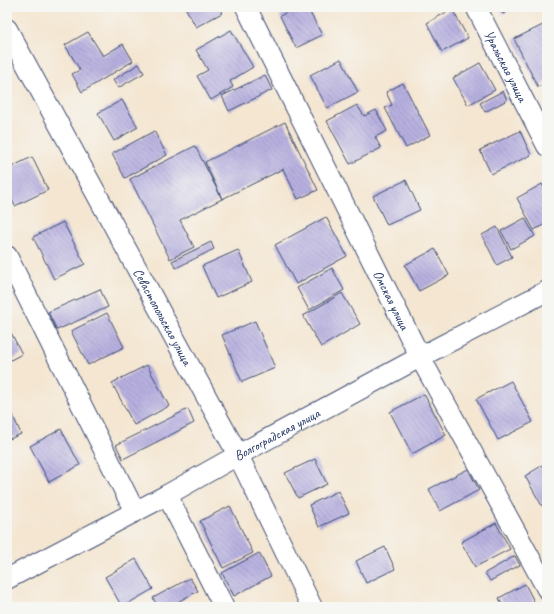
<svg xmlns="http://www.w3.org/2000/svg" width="554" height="614" font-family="Caveat,sans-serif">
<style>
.building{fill:url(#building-back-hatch)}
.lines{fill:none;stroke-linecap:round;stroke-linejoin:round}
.street-casing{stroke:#3c4a6f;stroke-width:22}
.street{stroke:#fff;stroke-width:20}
.labels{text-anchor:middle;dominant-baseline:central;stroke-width:3.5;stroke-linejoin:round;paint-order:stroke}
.street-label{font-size:14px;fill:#1b2f5e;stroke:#f6f6f2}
</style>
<defs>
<pattern id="building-back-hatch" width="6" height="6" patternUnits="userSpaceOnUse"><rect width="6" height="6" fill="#b8b1e0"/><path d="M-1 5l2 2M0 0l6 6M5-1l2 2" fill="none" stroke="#9590b9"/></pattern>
</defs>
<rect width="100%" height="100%" fill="#f6f6f2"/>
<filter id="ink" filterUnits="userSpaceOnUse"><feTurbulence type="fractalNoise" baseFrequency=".025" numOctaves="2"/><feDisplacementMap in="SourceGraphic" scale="8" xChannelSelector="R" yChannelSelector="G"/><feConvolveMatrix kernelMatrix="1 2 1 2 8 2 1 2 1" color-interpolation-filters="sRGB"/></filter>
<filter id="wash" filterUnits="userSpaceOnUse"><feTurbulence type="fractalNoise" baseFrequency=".012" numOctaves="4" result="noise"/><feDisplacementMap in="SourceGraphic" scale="16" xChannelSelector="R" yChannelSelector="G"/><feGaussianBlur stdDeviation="0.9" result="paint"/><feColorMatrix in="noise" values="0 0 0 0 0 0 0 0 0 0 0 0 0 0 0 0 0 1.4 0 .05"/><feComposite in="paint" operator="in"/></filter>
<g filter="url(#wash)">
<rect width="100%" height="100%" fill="#f4e6d1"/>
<g id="blocks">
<g class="building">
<path d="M185,7H219L222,13L196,27Z"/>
<path d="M296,7H307L322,35L296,48L280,16Z"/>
<path d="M499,7H515L503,14Z"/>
<path d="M452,9L468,38L442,52L427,23Z"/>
<path d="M545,24L547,29V82L538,87L514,39Z"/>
<path d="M231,30L253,67L230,81L233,87L211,100L197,76L208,70L196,50Z"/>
<path d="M88,32L103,56L123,44L133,61L82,92L72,74L80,70L65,45Z"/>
<path d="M341,59L358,92L327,108L310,75Z"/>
<path d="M480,63L495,90L468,105L453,78Z"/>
<path d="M139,64L144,73L118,88L113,80Z"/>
<path d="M265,75L272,90L229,111L222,96Z"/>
<path d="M403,83L430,135L406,148L385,108L392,105L386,92Z"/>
<path d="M503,91L507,100L485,112L480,103Z"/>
<path d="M122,100L138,127L114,141L98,113Z"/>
<path d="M357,105L364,116L376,110L387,131L375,137L381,148L350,164L327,121Z"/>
<path d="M285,122L318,190L298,199L283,169L222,199L205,162Z"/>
<path d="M154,131L167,155L125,178L112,154Z"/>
<path d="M520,131L531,155L491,174L480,150Z"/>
<path d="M195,146L222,199L180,220L194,247L170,259L130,179Z"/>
<path d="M32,157L48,190L15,206L7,190V169Z"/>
<path d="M406,180L420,210L387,225L373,196Z"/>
<path d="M542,184L547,193V223L534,230L517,198Z"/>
<path d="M326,217L347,256L296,284L275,245Z"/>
<path d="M525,218L535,236L511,249L501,231Z"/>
<path d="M63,222L85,264L54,279L33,237Z"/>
<path d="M497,227L512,257L497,265L482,235Z"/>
<path d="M211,242L214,249L176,268L172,261Z"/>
<path d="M435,249L449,275L419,291L405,265Z"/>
<path d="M238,250L252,282L216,298L202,266Z"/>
<path d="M332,268L344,290L309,310L297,288Z"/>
<path d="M100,289L108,307L57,330L48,312Z"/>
<path d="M342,293L360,324L321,347L303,316Z"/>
<path d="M107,313L124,347L88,365L71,331Z"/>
<path d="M255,321L275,368L242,382L222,335Z"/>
<path d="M7,325L22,354L7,362Z"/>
<path d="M147,365L169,406L134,425L112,383Z"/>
<path d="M511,381L533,422L498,440L476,399Z"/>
<path d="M424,394L446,435L412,454L390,412Z"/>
<path d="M7,402L21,434L7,440Z"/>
<path d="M188,409L194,423L123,459L116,445Z"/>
<path d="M61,429L80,465L49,482L30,446Z"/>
<path d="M315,459L327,484L298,498L285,473Z"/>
<path d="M543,465L547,472V503L542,506L525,476Z"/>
<path d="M468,469L479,490L440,511L429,489Z"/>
<path d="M338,491L349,513L319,527L309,505Z"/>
<path d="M230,506L253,553L223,568L200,521Z"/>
<path d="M496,523L510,549L475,567L461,542Z"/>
<path d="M385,547L395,569L366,583L356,561Z"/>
<path d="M259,553L271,576L234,596L222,573Z"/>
<path d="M515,556L520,565L490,581L485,573Z"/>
<path d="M136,559L153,589L122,607L105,577Z"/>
<path d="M190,578L198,591L168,607H158L153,598Z"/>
<path d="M525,584L537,607H503L499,598Z"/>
</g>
</g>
</g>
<g filter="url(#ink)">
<use href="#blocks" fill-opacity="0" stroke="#3c4a6f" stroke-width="1"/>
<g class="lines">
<defs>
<g id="street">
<path id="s1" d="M246,7L420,357L547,589"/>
<path id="s2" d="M476,7L547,146"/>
<path id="s3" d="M7,29L238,455L312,607"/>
<path d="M7,256L135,512"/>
<path d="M167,495L224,607"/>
<path id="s4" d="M7,579L167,495L238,455L420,357L547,291"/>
</g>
</defs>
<use href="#street" class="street-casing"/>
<use href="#street" class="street"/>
</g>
</g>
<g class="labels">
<g class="street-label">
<text stroke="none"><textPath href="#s2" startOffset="66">Уральская улица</textPath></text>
<text stroke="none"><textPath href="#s1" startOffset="327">Омская улица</textPath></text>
<text stroke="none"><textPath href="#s3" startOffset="327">Севастопольская улица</textPath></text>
<text stroke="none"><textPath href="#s4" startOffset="306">Волгоградская улица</textPath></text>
</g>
</g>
<rect width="554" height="614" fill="none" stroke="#f6f6f2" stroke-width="24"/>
</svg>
